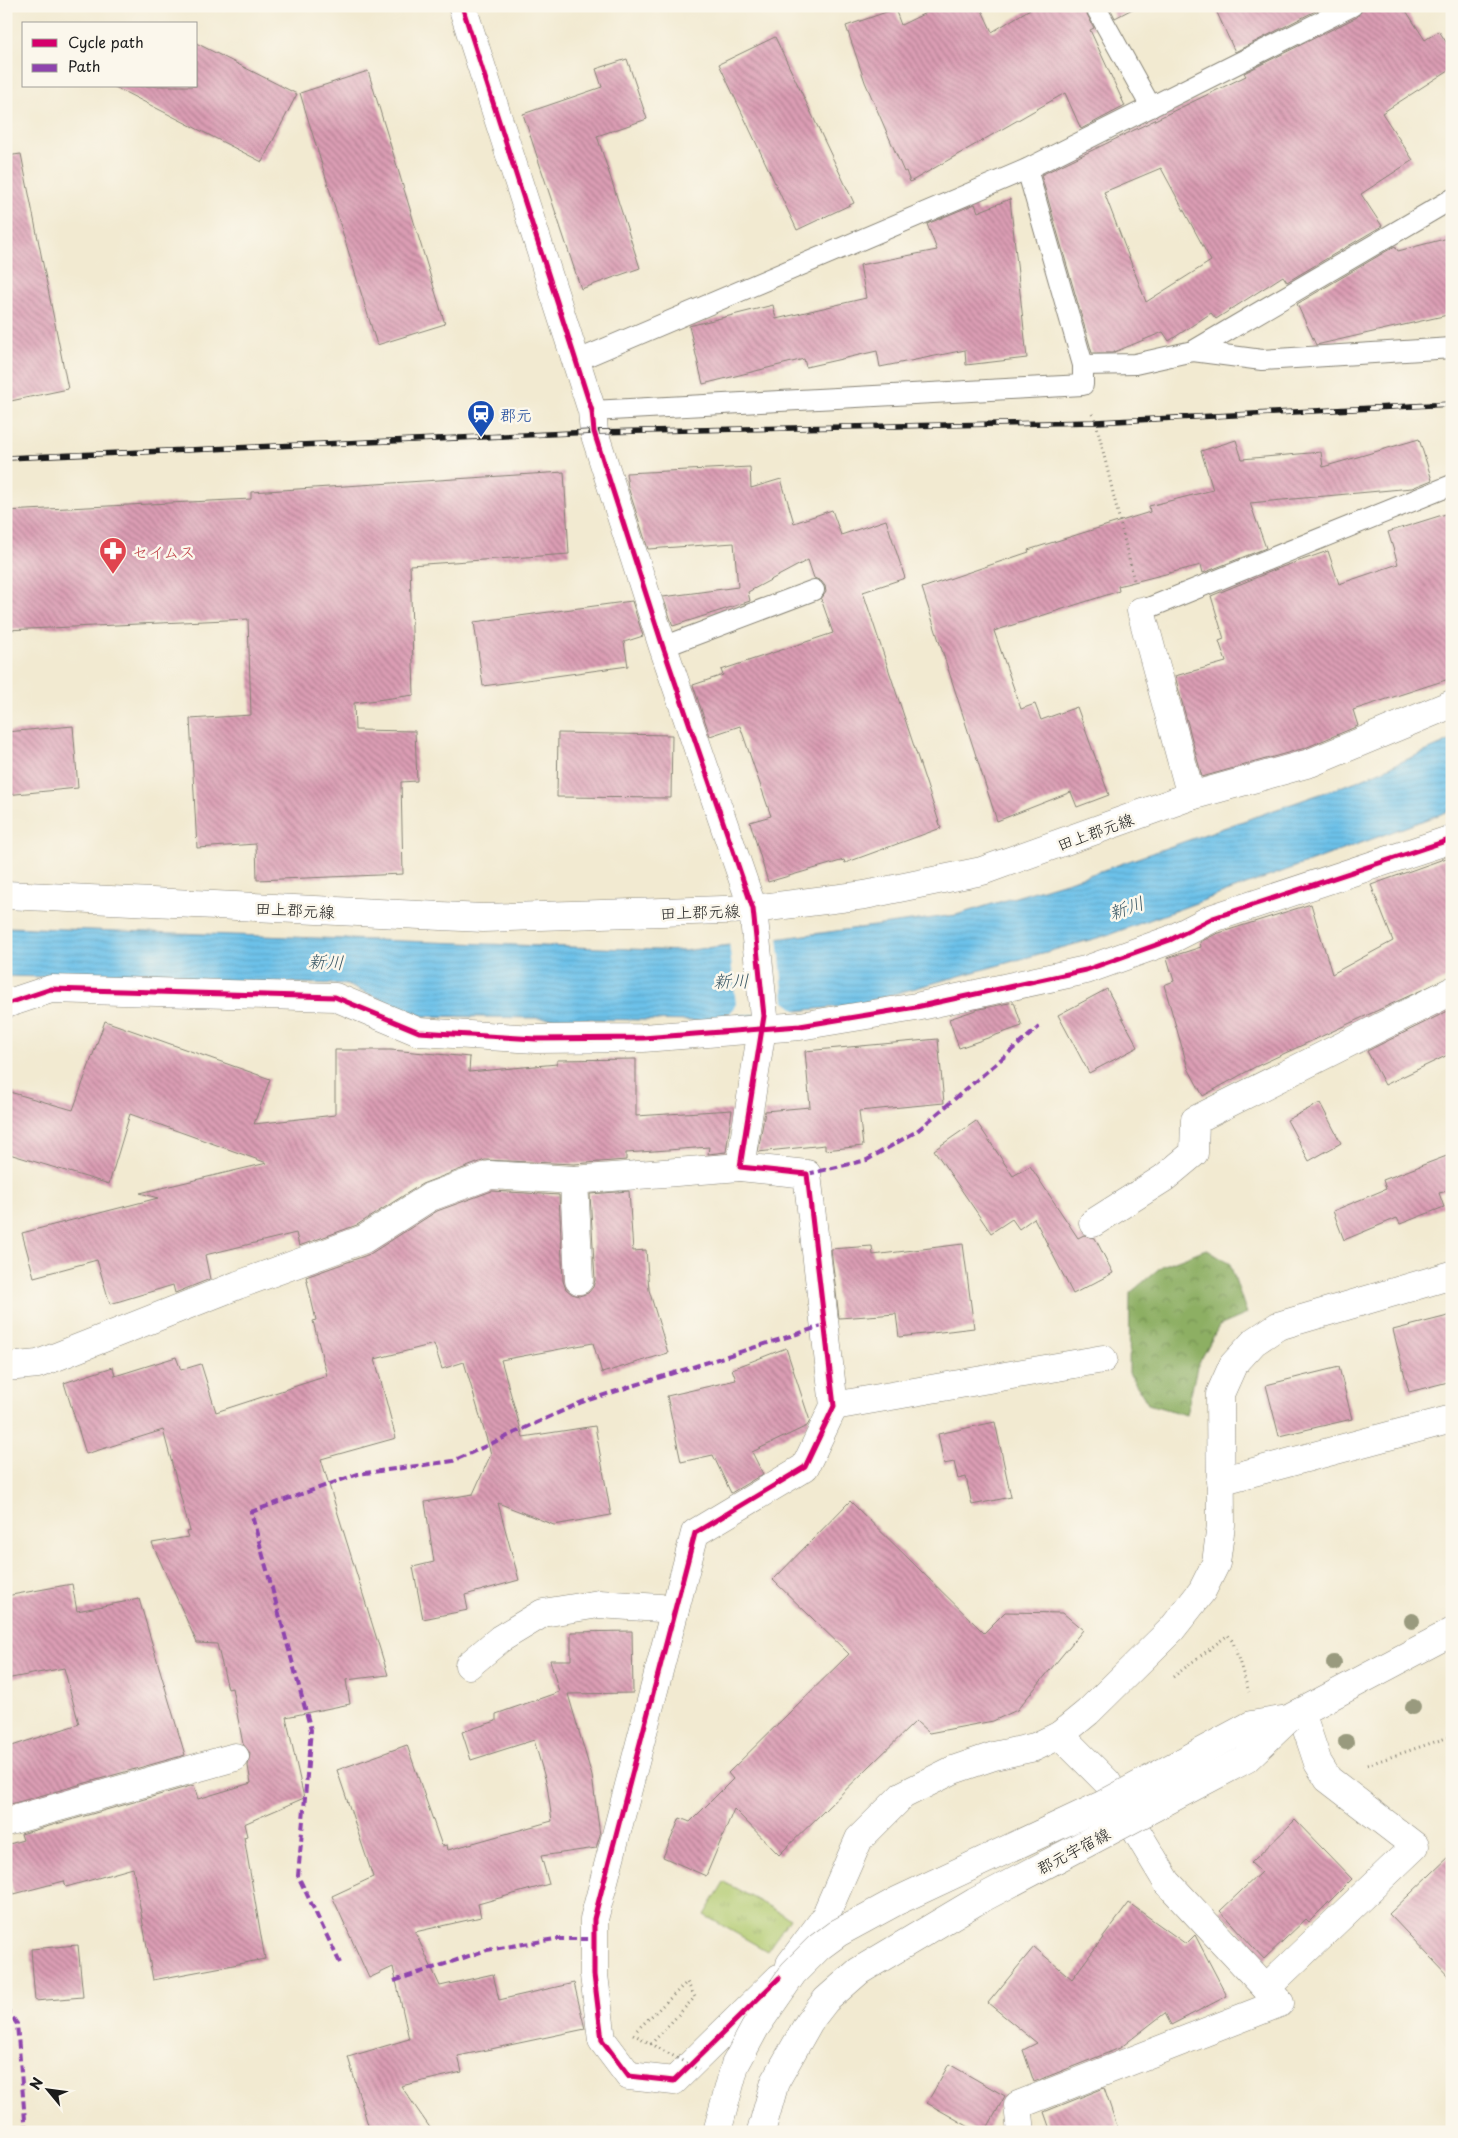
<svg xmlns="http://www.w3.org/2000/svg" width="1458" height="2138" font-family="'Playpen Sans','Klee One',sans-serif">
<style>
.forest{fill:url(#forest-crowns);stroke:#546640}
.park{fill:url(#park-tufts);stroke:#677446}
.water{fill:url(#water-rules);stroke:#446e82}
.pier{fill:#f2ead1}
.building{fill:url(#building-back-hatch);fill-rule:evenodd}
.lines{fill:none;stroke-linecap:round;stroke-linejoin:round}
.service-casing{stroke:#878376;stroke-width:22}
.minor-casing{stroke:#878376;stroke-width:29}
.tertiary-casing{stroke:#878376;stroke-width:29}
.path{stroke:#878376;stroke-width:3;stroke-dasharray:1 4;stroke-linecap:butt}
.service{stroke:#fff;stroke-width:20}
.minor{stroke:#fff;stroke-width:28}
.tertiary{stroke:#fff;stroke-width:28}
.rail-casing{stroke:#1c1c1c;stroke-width:5.5}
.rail{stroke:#fbf7ec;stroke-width:4;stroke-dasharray:11;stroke-linecap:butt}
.tertiary-bridge-casing{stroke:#878376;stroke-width:29;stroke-linecap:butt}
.path-bridge{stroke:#878376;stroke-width:3;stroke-dasharray:1 4;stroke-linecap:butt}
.tertiary-bridge{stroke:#fff;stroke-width:28}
.quiet{stroke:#8e44ad;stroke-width:4;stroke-dasharray:8 4;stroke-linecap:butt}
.cycleway-casing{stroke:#fbf7ec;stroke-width:8}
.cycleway{stroke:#d6006c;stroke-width:5}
.tree{fill:#999a7e}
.labels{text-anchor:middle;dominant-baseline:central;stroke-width:5;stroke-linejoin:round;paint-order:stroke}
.transit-label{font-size:16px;fill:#164399;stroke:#fbf7ec;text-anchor:start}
.health-label{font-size:16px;fill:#be3a42;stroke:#fbf7ec;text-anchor:start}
.street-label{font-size:16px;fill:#1c1c1c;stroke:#fbf7ec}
.water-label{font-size:18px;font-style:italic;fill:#385664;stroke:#fbf7ec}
</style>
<defs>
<pattern id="forest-crowns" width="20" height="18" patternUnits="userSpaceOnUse" patternTransform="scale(1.25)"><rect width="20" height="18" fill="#8daf63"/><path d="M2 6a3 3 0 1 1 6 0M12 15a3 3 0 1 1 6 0" fill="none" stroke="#728e51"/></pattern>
<pattern id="park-tufts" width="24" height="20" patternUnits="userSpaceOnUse" patternTransform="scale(1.25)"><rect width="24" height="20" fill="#b2cb71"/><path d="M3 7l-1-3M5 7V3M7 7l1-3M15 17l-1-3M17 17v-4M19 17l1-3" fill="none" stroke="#98ae61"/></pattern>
<pattern id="water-rules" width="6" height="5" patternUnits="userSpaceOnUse" patternTransform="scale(1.25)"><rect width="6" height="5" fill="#6cc1e9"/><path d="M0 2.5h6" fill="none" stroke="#5da5c7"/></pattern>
<pattern id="building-back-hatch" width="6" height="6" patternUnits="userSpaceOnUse" patternTransform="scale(1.25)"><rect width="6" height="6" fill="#db9db4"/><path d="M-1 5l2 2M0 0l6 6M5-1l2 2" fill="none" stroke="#b17f92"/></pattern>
</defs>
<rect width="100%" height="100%" fill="#fbf7ec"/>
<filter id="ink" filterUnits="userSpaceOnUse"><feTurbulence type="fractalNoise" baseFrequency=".02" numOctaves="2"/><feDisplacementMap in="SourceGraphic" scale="10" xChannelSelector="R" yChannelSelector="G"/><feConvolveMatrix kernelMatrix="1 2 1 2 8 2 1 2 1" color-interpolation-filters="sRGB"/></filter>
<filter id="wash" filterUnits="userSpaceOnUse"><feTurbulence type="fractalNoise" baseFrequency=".0096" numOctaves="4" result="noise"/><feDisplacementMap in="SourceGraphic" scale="20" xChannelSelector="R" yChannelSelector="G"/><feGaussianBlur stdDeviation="1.12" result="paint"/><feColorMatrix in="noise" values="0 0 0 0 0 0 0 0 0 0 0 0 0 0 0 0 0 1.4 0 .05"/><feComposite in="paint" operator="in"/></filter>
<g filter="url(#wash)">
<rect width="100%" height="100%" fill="#f2ead1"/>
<path class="forest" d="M1206,1249L1230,1264L1247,1314L1219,1326L1197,1367L1186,1415L1148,1404L1129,1373L1130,1293L1162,1266Z"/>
<path class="park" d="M724,1882L790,1918L767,1951L704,1915Z"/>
<path class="water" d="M1452,740V810L1108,935L854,1005L702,1021L422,1016L344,984L6,976V927L684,951L859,928L956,915L1092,874L1357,781Z"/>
<path class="pier" d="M778,936L784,1001L800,1013L729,1015L736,1004L729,942Z"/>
<g id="blocks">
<g class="building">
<path d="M940,6H980L992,32L1035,6H1083L1094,28L1090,30L1125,106L1081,129L1065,93L910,182L906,171L904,172L865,82L846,26L895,9L901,25Z"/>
<path d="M1109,6H1138L1115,18Z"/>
<path d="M1214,6H1325L1235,52Z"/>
<path d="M1364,6H1403L1425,40L1439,31L1452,51V68L1382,113L1413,160L1361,194L1382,226L1287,282L1283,276L1216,319L1211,313L1169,341L1163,332L1112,353H1092L1041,175L1246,76L1244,73L1357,17ZM1161,168L1211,261L1146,302L1104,192Z"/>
<path d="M775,37L854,203L797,230L719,64Z"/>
<path d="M196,43L297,94L262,162L113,86H196Z"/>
<path d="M627,59L647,119L597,136L640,268L581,289L523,114L602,87L596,69Z"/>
<path d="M368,71L445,324L377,345L300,93Z"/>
<path d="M21,154L68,389L6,402V156Z"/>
<path d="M1010,199L1027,358L966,365L965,350L880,367L877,351L806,367L804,359L703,384L689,326L773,305L776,319L866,298L860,265L937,250L927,224L975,204L978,212Z"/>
<path d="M1452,237V314L1316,345L1297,304L1395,246L1398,251Z"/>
<path d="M1419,439L1432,480L1412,488L1250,503L1266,548L1203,573L1201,565L1118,586L1119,591L994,631L1021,709L1035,704L1041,720L1077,707L1109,795L1077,807L1071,792L997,821L922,588L1029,552L1028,550L1150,512L1149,506L1213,490L1201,451L1236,440L1242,459L1321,452L1323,467Z"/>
<path d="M750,467L751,488L781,479L794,523L832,510L841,535L886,520L905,578L863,592L941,828L845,863L844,860L768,882L750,822L771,816L740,726L710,736L693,685L723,675L721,670L833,633L821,599L826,592L825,586L821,581L814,578L808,560L748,592L750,601L673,626L663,597L738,587L734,543L648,549L628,487L626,473Z"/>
<path d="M564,472L569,554L410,565L414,695L354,703L355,730L415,731L417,781L401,782L403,874L257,880L256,844L197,848L190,719L251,715L248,619L6,630V511L251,499V492Z"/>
<path d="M1452,512V678L1353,710L1358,726L1305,748L1202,777L1175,676L1226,662L1219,641L1224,639L1211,596L1282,567L1328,551L1339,584L1398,564L1388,532Z"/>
<path d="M632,601L643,636L624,642L628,666L483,686L474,622Z"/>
<path d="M73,726L78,788L6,795V732Z"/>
<path d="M558,733L672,735L671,798L557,797Z"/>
<path d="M1452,856V976L1255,1067L1203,1096L1188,1068L1164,985L1174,981L1167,958L1201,947L1200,942L1216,934L1311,904L1332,974L1393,941L1371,885Z"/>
<path d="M1107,989L1138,1047L1089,1073L1058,1015Z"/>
<path d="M1014,1002L1022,1026L959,1048L949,1019L979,1009Z"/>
<path d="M1452,1009V1053L1385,1085L1367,1051Z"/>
<path d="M105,1021L270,1079L254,1124L335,1115V1050H391L470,1057L469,1072L557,1064V1060L636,1059V1116L732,1110L726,1152L708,1154L709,1147L626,1153V1160L574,1164L485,1160L422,1184L357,1225L299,1246L296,1233L205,1255L210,1279L175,1293L173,1285L110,1304L97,1260L34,1277L22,1233L158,1198L140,1193L267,1163L130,1114L109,1184L6,1153V1091L73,1110Z"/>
<path d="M938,1039L944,1103L859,1111L863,1146L825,1150V1145L758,1152L765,1111L810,1107L805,1051Z"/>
<path d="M1320,1103L1341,1143L1309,1161L1287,1120Z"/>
<path d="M976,1121L1013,1176L1030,1166L1078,1238L1084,1235L1095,1238L1113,1273L1073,1294L1034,1218L1019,1229L1012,1219L991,1233L934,1150Z"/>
<path d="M1452,1154V1190L1439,1193L1444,1207L1400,1224L1397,1218L1344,1240L1333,1211L1386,1189L1383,1180Z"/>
<path d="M492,1191L559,1195L563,1281L566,1289L572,1294L579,1296L588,1293L593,1287L595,1280L590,1194L629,1191L633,1251L646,1250L649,1290L668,1353L602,1373L593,1343L501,1360L523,1437L595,1426L611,1515L554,1525L498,1503L519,1580L465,1595L468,1610L423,1619L413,1567L434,1562L425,1502L473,1494L491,1454L464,1362L442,1369L434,1344L375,1359L396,1438L321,1459L388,1675L346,1680L350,1704L286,1717L304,1798L244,1824L247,1836L244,1837L265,1959L153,1980L133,1868L66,1887L64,1881L14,1894L6,1864V1845L23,1840L21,1834L194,1785L198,1799L251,1783L248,1766L250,1753L243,1744L232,1688L228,1689L217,1644L197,1643L152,1543L188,1537L186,1532L190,1531L163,1430L86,1454L64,1383L113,1367L115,1376L176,1357L181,1370L201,1364L216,1412L327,1376L313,1321L316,1320L306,1277L370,1254L437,1211Z"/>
<path d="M963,1244L974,1328L899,1337L896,1314L839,1318L831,1249L872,1246L873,1255Z"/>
<path d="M1452,1315V1381L1409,1392L1393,1330Z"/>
<path d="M786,1348L810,1421L807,1426L752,1452L763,1474L731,1493L713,1455L681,1462L667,1396L736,1380L732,1369Z"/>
<path d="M1339,1367L1352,1419L1279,1436L1266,1385Z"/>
<path d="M995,1422L1011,1497L972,1505L966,1477L958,1479L954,1462L944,1464L938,1434Z"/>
<path d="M850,1501L984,1633L1005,1612L1063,1613L1083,1630L1017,1710L993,1721L929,1733L916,1721L779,1855L734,1809L706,1876L663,1857L680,1818L690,1822L733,1779L728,1773L849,1654L773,1580Z"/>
<path d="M72,1584L77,1611L139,1599L185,1755L11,1804L6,1790V1748L79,1724L64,1668L6,1679V1596Z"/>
<path d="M632,1631L633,1693L568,1694L592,1776L600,1835L596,1848L541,1856L549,1884L478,1904L481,1917L415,1932L440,1986L493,1974L499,2000L574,1983L585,2029L458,2056L462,2072L401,2086L433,2132H370L348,2057L409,2039L393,1967L369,1978L332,1896L373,1877L337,1770L407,1745L442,1846L447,1845L448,1850L552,1821L547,1785L534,1740L471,1760L462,1732L496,1721V1714L559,1692L550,1660H571V1632Z"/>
<path d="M1295,1820L1352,1879L1309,1922L1306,1919L1264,1959L1220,1911L1261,1872L1251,1863Z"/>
<path d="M1452,1854V1980L1389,1914Z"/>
<path d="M1129,1903L1186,1944L1195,1935L1227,1996L1171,2025L1165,2013L1120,2048L1034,2082L1023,2050L1037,2043L988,2003L1034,1947L1072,1979Z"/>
<path d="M78,1945L83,1997L35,2001L31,1949Z"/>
<path d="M949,2064L1005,2096L985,2132H978L927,2103Z"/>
<path d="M1104,2088L1119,2132H1051L1044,2112Z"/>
</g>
</g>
</g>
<g filter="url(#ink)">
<use href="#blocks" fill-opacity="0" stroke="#878376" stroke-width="1"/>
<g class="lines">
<defs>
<g id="service">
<path d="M1095,6L1151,107"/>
<path d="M1193,351L1262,360L1452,348"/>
<path d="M576,361L1027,169L1352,6"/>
<path d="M1083,365L1135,364L1193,351L1452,199"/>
<path d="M592,411L1083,385V365L1027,169"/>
<path d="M1141,611L1452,485"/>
<path d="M663,647L814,590"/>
</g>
<g id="minor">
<path d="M462,6L576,361L592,411L594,432L663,647L753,909L764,1016L740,1167L807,1174L834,1406L805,1467L695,1533L594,1919V1975L602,2040L629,2076L674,2081L779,1978"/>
<path d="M1141,611L1191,796"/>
<path d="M6,895L483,918L753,909L865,895L982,871L1191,796L1310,763L1452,704"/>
<path d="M6,1004L51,989L335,997L419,1032L536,1039L643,1038L800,1026L916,1007L1086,970L1170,940L1213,918L1452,839"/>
<path d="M574,1180L579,1280"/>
<path d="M1093,1223L1164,1178L1194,1153L1195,1120L1452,991"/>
<path d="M6,1367L38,1364L238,1285L364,1239L430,1197L490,1175L574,1180L740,1167"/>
<path d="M834,1406L1103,1359"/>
<path d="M1220,1481L1452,1419"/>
<path d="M469,1665L500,1639L543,1613L599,1604L675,1609"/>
<path d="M6,1822L235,1757"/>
<path d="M790,1964L824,1919L859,1839L903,1795L953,1770L994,1756L1035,1747L1060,1735L1088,1712L1172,1629L1202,1591L1216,1563L1221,1525L1220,1394L1233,1365L1254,1342L1278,1326L1452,1275"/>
<path d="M1266,1988L1415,1846L1328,1779L1318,1763L1301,1712"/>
<path d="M1021,2132L1018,2105L1280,2003L1167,1882L1107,1782L1060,1735"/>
</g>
<path id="tertiary" d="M1288,1719L1452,1632"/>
</defs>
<use href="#service" class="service-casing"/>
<use href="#minor" class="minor-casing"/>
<use href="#tertiary" class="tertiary-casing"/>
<g class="path">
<path d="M1092,414L1096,422L1134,580"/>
<path d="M1173,1677L1228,1635L1233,1642L1249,1692"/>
<path d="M1367,1765L1452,1736"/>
<path d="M637,2030L687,1982L695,1997L650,2045"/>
</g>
<use href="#service" class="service"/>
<use href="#minor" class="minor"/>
<use href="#tertiary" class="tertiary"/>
<defs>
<path id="rail" d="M6,458L594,432L1096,422L1452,404"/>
</defs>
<use href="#rail" class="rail-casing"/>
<use href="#rail" class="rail"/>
<defs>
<g id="tertiary-bridge">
<path d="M717,2132L735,2065L755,2028L793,1973L819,1947L838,1933L897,1901L1100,1806L1251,1725L1288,1719"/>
<path d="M761,2132L775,2082L809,2022L826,2000L859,1971L975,1902L1246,1759L1288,1719"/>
</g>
</defs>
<use href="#tertiary-bridge" class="tertiary-bridge-casing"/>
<path class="path-bridge" d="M633,2034L699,2070"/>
<use href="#tertiary-bridge" class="tertiary-bridge"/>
<g class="quiet">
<path d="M807,1174L867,1160L917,1131L1039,1027"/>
<path d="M340,1963L298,1876L311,1730L251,1512L358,1474L453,1461L582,1402L825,1325"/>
<path d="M394,1981L487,1950L555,1939H594"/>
<path d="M6,2008L17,2024L26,2132"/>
<path d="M348,2132L356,2129L359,2132"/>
</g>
<defs>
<g id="cycleway">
<path d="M462,6L576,361L592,411L594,432L663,647L753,909L764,1016L740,1167L807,1174L834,1406L805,1467L695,1533L594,1919V1975L602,2040L629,2076L674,2081L779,1978"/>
<path d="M6,1004L51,989L335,997L419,1032L536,1039L643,1038L800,1026L916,1007L1086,970L1170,940L1213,918L1452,839"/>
</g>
</defs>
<use href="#cycleway" class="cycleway-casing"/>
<use href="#cycleway" class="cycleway"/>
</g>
<g class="tree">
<circle cx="1412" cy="1621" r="8"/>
<circle cx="1334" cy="1663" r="8"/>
<circle cx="1413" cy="1707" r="8"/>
<circle cx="1346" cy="1742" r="8"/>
</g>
</g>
<defs>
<symbol id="station-pin" viewBox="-11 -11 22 30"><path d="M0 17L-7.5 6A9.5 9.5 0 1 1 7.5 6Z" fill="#1a4fb4" stroke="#fbf7ec"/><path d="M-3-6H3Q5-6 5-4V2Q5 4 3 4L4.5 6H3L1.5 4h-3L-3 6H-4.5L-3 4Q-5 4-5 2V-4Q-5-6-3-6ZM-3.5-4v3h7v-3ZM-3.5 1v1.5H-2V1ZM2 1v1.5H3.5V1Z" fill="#fff"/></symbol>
<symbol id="pharmacy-pin" viewBox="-11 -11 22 30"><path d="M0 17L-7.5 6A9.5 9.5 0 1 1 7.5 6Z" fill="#e0444e" stroke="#fbf7ec"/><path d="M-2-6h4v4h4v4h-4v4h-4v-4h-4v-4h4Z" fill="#fff"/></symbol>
</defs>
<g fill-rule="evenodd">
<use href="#station-pin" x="465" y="398" width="32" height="43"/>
<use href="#pharmacy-pin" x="97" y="535" width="32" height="43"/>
</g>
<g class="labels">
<g class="transit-label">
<text x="500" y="414">郡元</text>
</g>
<g class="health-label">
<text x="132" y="551">セイムス</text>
</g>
<g class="street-label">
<text transform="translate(1095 831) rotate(-20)">田上郡元線</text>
<text transform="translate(295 909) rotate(3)">田上郡元線</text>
<text transform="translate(700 911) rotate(-2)">田上郡元線</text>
<text transform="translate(1073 1850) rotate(-28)">郡元宇宿線</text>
</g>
<g class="water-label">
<text transform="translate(1126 907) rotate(-19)">新川</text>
<text transform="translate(326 961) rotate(2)">新川</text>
<text transform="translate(731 980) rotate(-1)">新川</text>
</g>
</g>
<rect width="1458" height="2138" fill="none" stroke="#fbf7ec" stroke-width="25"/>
<rect x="22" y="22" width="175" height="65" fill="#fbf7ec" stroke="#a29f99"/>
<rect x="32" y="39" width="25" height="8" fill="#d6006c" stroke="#a29f99"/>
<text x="68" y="48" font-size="15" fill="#1c1c1c">Cycle path</text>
<rect x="32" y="64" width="25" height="8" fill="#8e44ad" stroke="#a29f99"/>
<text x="68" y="72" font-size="15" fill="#1c1c1c">Path</text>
<g transform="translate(48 2090) rotate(299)" stroke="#fbf7ec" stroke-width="4" paint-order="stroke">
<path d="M0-4L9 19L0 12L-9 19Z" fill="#1c1c1c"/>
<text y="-8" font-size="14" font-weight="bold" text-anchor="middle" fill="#1c1c1c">N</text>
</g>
</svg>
